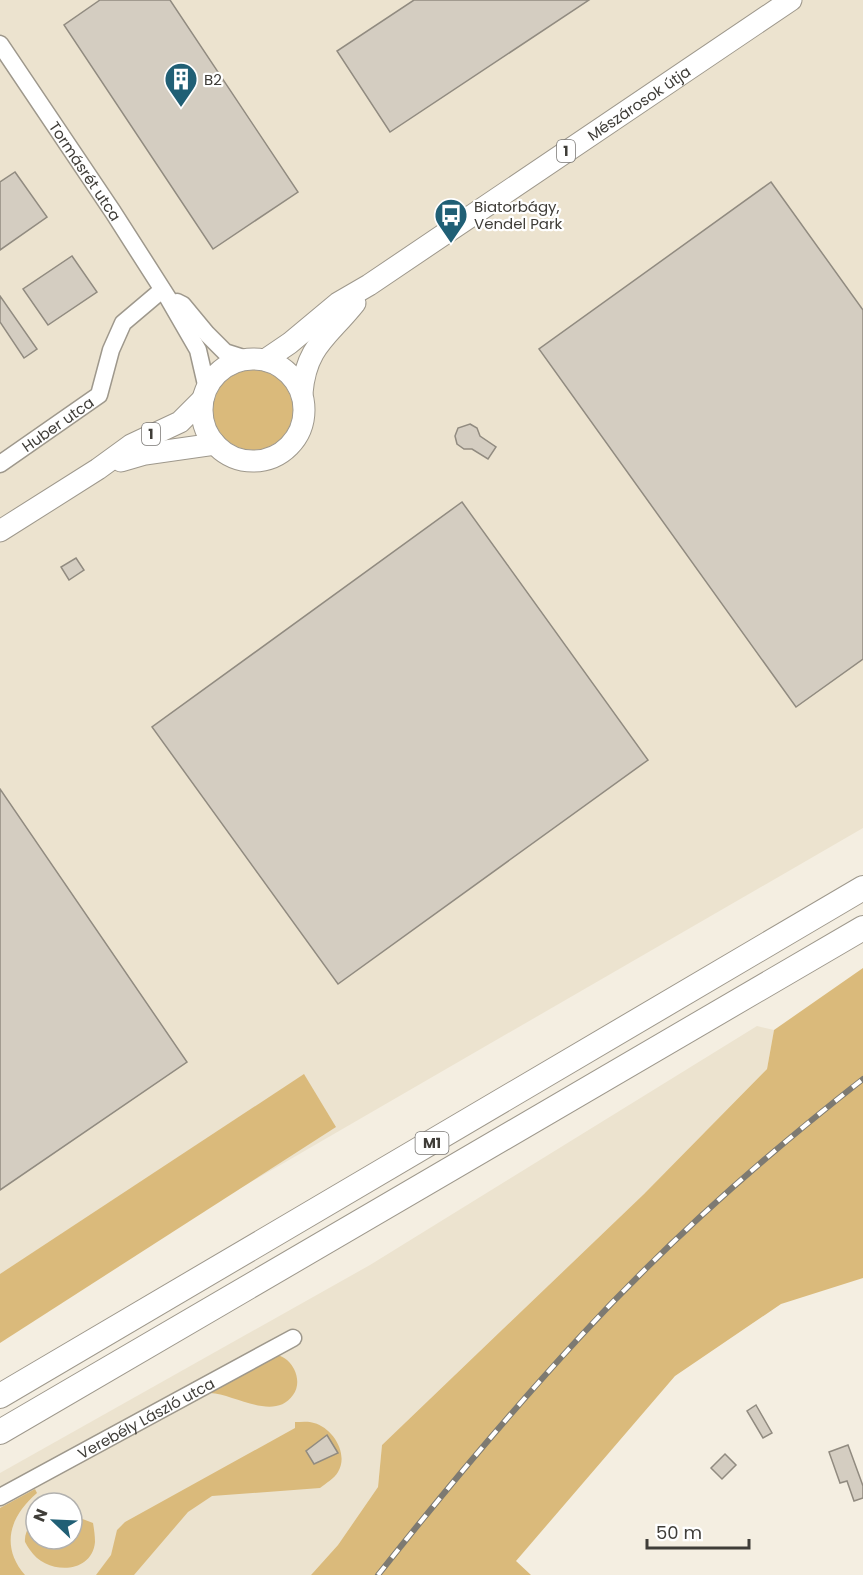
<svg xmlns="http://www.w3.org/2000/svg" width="863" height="1575" font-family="Poppins,sans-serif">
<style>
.built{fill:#ece3cf;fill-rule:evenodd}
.green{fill:#daba7b}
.building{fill:#d4cdc1;stroke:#918b80;stroke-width:1.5}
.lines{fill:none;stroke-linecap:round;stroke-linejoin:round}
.minor-casing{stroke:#9e988c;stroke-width:19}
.major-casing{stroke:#9e988c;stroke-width:23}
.highway-casing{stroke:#9e988c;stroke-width:26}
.minor{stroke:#fff;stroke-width:16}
.major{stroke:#fff;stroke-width:21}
.highway{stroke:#fff;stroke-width:24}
.rail-casing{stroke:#7d7a72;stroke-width:6}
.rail{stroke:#fff;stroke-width:4;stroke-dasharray:11;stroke-linecap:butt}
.labels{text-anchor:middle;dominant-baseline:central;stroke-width:4.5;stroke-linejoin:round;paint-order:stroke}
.shield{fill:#fff;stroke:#797774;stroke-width:1.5}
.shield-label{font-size:14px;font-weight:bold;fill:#3f3d38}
.poi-label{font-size:15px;fill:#3f3d38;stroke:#fff;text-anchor:start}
.street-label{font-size:15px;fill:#3f3d38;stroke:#fff}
</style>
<rect width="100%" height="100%" fill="#f4eee1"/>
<g class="built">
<path d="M0,0H863V828L0,1327Z"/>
<path d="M757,1026L774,1030L767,1069L644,1194L382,1445L378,1487L338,1545L311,1575H0V1473L370,1265ZM36,1503H72V1539H36Z"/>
</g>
<g class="green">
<circle cx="253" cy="410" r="40"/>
<path d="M863,968V1278L781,1304L675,1376L516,1561L531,1575H311L338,1545L378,1487L382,1445L644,1194L767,1069L774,1030Z"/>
<path d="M304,1074L336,1127L0,1343V1274Z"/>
<path d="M273,1353C283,1357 288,1358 294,1369C298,1377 299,1387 293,1395C274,1422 235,1394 210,1393C205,1393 198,1396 192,1397Z"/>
<path d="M295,1422C301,1422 309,1421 314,1423C333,1428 349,1454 338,1472C334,1479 326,1483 320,1488L212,1496L188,1512L134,1575H96L111,1555L117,1530L125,1522L295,1428Z"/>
<path d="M35,1489L37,1493C10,1516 0,1546 25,1575H0V1508Z"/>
<path d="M72,1515L93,1523C94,1529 95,1535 95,1542C92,1575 46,1575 30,1550C29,1549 25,1542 25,1542C24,1532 31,1523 36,1516V1539H72Z"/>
</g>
<g class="building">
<path d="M100,0H170L298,192L213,249L64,25Z"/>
<path d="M414,0H589L390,132L337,51Z"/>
<path d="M15,172L47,217L0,250V182Z"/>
<path d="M771,182L863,310V659L796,707L539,349Z"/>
<path d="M72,256L97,292L48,325L23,289Z"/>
<path d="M0,296L37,349L24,358L0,322Z"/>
<path d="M470,424L477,428L480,436L496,447L488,459L472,449H464L457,444L455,436L458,428Z"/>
<path d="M462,502L648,760L338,984L152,727Z"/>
<path d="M76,558L84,570L69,580L61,567Z"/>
<path d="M0,789L187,1062L0,1190Z"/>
<path d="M756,1405L772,1433L763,1438L747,1411Z"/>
<path d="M327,1435L338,1453L314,1464L306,1451Z"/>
<path d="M848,1445L863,1486V1498L854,1501L847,1481L840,1483L829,1452Z"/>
<path d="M725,1454L736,1465L722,1479L711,1468Z"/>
</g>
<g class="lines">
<defs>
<g id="minor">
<path id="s1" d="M0,44L113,212L168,298L198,350L207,389"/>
<path d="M177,302L183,305L207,334L225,352L247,359"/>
<path id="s2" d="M0,464L99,395L111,350L123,323L162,290"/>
<path id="s3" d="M0,1497L293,1338"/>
</g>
<g id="major">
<circle cx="253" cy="410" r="51"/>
<path id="s4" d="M265,360L290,343L338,303L369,285L791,0"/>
<path d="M302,393C306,346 328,337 355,303"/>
<path d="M121,461L145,454L215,444"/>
<path d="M0,531L98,469L131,445L180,422L203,399"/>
</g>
<g id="highway">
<path d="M0,1396L863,888"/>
<path d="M0,1432L863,928"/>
</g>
</defs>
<use href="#minor" class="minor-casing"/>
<use href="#major" class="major-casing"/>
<use href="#highway" class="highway-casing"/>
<use href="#minor" class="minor"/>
<use href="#major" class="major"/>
<use href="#highway" class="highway"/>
<defs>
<path id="rail" d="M378,1575C442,1494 508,1415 578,1339C665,1244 762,1158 863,1079"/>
</defs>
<use href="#rail" class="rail-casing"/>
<use href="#rail" class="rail"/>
</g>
<defs>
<symbol id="building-pin" viewBox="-11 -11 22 30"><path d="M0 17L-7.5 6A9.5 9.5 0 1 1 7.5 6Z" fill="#205f75" stroke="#fff"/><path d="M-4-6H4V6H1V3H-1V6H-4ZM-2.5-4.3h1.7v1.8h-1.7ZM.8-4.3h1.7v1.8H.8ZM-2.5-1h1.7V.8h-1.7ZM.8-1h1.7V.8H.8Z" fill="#fff"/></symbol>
<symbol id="bus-pin" viewBox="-11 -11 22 30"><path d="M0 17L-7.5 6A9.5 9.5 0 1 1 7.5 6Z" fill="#205f75" stroke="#fff"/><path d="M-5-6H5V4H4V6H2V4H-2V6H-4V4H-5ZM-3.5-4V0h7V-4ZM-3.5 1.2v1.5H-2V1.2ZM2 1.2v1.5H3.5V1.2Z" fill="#fff"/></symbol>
</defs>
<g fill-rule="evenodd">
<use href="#building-pin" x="162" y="60" width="38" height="52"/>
<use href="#bus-pin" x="432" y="196" width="38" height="52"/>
</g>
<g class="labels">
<g class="shield">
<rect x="557" y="140" width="18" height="22" rx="4.5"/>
<rect x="142" y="423" width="18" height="22" rx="4.5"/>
<rect x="415.5" y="1132" width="33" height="22" rx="4.5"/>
</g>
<g class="shield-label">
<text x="566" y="151">1</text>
<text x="151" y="434">1</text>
<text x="432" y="1143">M1</text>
</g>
<g class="poi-label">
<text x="204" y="79">B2</text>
<text x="474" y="206">Biatorbágy,<tspan x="474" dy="17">Vendel Park</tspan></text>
</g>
<g class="street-label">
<text stroke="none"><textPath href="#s4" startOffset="454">Mészárosok útja</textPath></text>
<text stroke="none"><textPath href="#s1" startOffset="153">Tormásrét utca</textPath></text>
<text stroke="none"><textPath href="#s2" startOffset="70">Huber utca</textPath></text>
<text stroke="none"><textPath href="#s3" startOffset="166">Verebély László utca</textPath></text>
</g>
</g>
<g transform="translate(54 1521) rotate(293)"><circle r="28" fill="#ffffff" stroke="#b2b1af" stroke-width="1.5"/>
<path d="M0-4.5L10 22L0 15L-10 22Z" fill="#205f75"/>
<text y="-9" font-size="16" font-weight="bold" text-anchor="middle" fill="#3f3d38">N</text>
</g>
<path d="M647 1539v9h102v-9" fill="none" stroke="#3f3d38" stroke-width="3"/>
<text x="656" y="1539" font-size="18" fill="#3f3d38" stroke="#ffffff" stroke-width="4.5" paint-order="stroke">50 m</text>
</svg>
